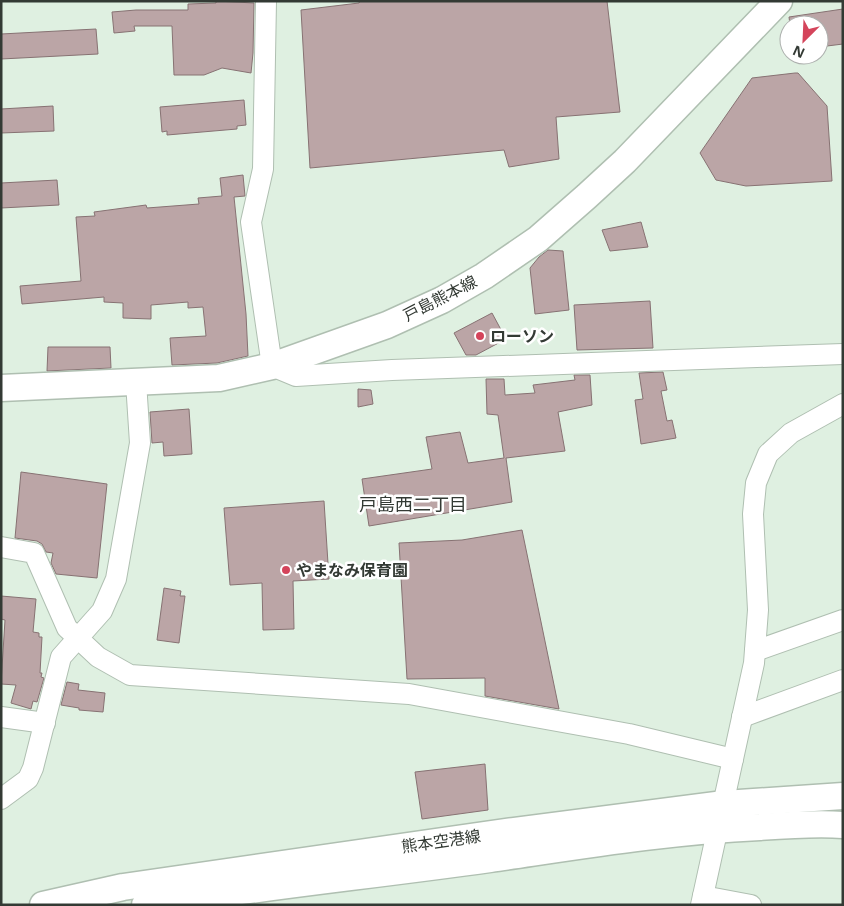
<svg xmlns="http://www.w3.org/2000/svg" width="844" height="906" font-family="'Noto Sans','Noto Sans JP',sans-serif">
<style>
.building{fill:#bba5a6;stroke:#877273}
.lines{fill:none;stroke-linecap:round;stroke-linejoin:round}
.minor-casing{stroke:#afbfb1;stroke-width:22}
.major-casing{stroke:#afbfb1;stroke-width:29}
.minor{stroke:#fff;stroke-width:20}
.major{stroke:#fff;stroke-width:26}
.poi-dot{fill:#d4445b;stroke:#fff;stroke-width:2}
.labels{text-anchor:middle;dominant-baseline:central;stroke-width:5;stroke-linejoin:round;paint-order:stroke}
.street-label{font-size:16px;fill:#333a34;stroke:#fff}
.poi-label{font-size:16px;font-weight:bold;fill:#333a34;stroke:#fff;text-anchor:start}
.neighbourhood-label{font-size:18px;fill:#333a34;stroke:#fff}
</style>
<rect width="100%" height="100%" fill="#dff0e1"/>
<g class="building">
<path d="M216,1L254,3L253,53L251,73L222,68L204,75H174L172,26H134L135,31L114,33L112,12L136,10H188V4L216,3Z"/>
<path d="M360,1H607L620,112L556,117L559,159L509,167L504,150L310,168L301,10L359,3Z"/>
<path d="M843,9V44L819,47V25H790L789,17Z"/>
<path d="M96,29L98,54L1,59V34Z"/>
<path d="M795,73H798L827,106L832,181L746,186L716,180L700,153L752,78Z"/>
<path d="M244,100L246,125L237,126V129L167,135V131L162,132L160,107Z"/>
<path d="M53,106L54,131L1,133V109Z"/>
<path d="M243,175L245,196L234,197L246,314L248,356L217,363L172,365L170,338L206,336L203,307L188,308V302L151,305V319L123,318V303L104,302V297L22,304L20,286L81,281L76,217L95,216L94,212L146,205L147,208L199,204L198,198L222,196L220,178Z"/>
<path d="M57,180L59,205L1,208V183Z"/>
<path d="M641,222L648,247L610,251L602,230Z"/>
<path d="M548,250L563,251L569,310L535,314L530,268L539,257Z"/>
<path d="M650,301L653,348L577,350L574,305Z"/>
<path d="M492,313L506,339L476,355H466L454,333Z"/>
<path d="M48,347H110L111,368L47,371Z"/>
<path d="M663,372L667,390L661,391L667,421L672,420L676,438L641,444L635,400L643,399L639,373Z"/>
<path d="M574,375H590L592,405L558,412L565,451L506,458L512,502L369,526L362,479L432,469L426,437L460,432L468,463L504,458L498,415L487,414L486,379H504L505,395L535,393L533,385L575,380Z"/>
<path d="M358,389L371,390L373,404L358,407Z"/>
<path d="M189,409L192,454L164,456L163,442L152,443L150,412Z"/>
<path d="M21,472L107,484L97,578L56,574L51,563L53,553L46,552L42,544L37,541L15,538Z"/>
<path d="M324,501L329,579L293,581L294,629L263,630L262,583L230,585L224,508Z"/>
<path d="M522,530L559,709L485,696V678L407,679L399,543L462,540Z"/>
<path d="M164,588L181,591L180,596H185L179,643L157,640Z"/>
<path d="M1,596L36,599L33,632L39,633V637H42L40,673H42L41,677L44,678L37,702L33,701L31,709L11,703L16,685L1,684L5,620L1,619Z"/>
<path d="M67,682L79,684L78,690L105,693L103,712L79,710V708L61,705Z"/>
<path d="M485,764L488,810L422,819L415,772Z"/>
</g>
<g class="lines">
<defs>
<g id="minor">
<path d="M266,1L263,169L251,222L272,366L296,376L392,370L843,354"/>
<path d="M1,547L34,553L67,628L98,657L130,675L409,694L629,734L733,759"/>
<path d="M755,651L843,620"/>
<path d="M1,717L45,723"/>
<path d="M742,717L843,680"/>
<path d="M1,799L28,779L33,768L61,657L102,611L116,579L140,443L136,382"/>
<path d="M703,896L751,905"/>
<path d="M701,905L754,663L758,610L753,514L756,483L768,454L791,433L843,404"/>
</g>
<g id="major">
<path d="M1,388L219,378L272,366L387,325L442,300L484,276L538,239L587,196L625,161L779,1"/>
<path d="M43,905L123,887L513,831L724,804L843,796"/>
<path d="M145,905C260,887 375,875 490,859C580,846 669,831 760,827C788,825 815,823 843,825"/>
</g>
</defs>
<use href="#minor" class="minor-casing"/>
<use href="#major" class="major-casing"/>
<use href="#minor" class="minor"/>
<use href="#major" class="major"/>
</g>
<g class="poi-dot">
<circle cx="480" cy="336" r="5"/>
<circle cx="286" cy="570" r="5"/>
</g>
<g class="labels">
<g class="street-label">
<text transform="translate(440 298) rotate(-27)">戸島熊本線</text>
<text transform="translate(441 841) rotate(-8)">熊本空港線</text>
</g>
<g class="poi-label">
<text x="490" y="336">ローソン</text>
<text x="296" y="570">やまなみ保育園</text>
</g>
<g class="neighbourhood-label">
<text x="413" y="504">戸島西二丁目</text>
</g>
</g>
<rect width="844" height="906" fill="none" stroke="#333a34" stroke-width="5"/>
<g transform="translate(804 40) rotate(204)"><circle r="24" fill="#ffffff" stroke="#adb0ae"/>
<path d="M0-4L9 19L0 12L-9 19Z" fill="#d4445b"/>
<text y="-8" font-size="14" font-weight="bold" text-anchor="middle" fill="#333a34">N</text>
</g>
</svg>
